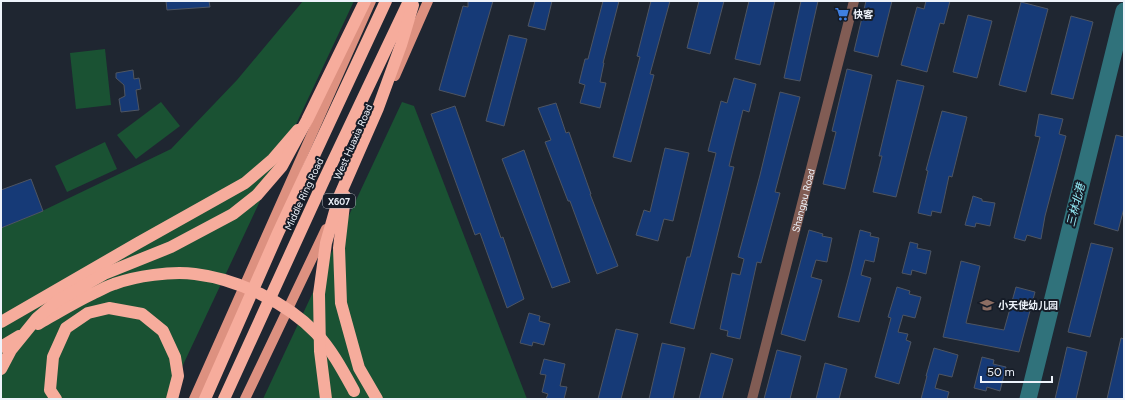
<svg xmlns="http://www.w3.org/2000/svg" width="1125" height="400" font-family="Figtree,'Noto Sans SC',sans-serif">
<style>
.green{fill:#1a5233}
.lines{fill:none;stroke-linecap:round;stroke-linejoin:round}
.river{stroke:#30727b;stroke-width:17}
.building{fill:#163a77;stroke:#4e5562}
.street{stroke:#815c54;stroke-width:10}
.primary{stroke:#dd9180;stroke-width:10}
.highway{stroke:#f6ac9c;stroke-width:12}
.highway-bridge{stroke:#f6ac9c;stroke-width:12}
.labels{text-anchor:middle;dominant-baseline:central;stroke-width:4;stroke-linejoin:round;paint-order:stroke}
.shield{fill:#161c27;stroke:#adb2bb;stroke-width:1}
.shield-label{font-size:9px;font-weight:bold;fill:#eef3fb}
.poi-label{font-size:10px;font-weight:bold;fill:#eef3fb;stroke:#161c27;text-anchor:start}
.street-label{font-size:10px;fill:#eef3fb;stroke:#161c27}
.water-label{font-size:11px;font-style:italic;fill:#96eef9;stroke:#161c27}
</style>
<rect width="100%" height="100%" fill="#1f2631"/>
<g class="green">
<path d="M303,1H354L167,399H1V228L38,213L171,149L237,80Z"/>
<path d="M105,49L111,105L76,109L70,53Z"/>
<path d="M161,102L180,126L136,159L117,135Z"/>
<path d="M402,102L414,106L527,399H263Z"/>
<path d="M105,142L117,169L67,192L55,166Z"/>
</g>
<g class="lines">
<path class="river" d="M1028,399L1124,11"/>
</g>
<g class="building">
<path d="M166,1H209L210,7L167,10Z"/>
<path d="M468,1H493L465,97L439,90L463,6L468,7Z"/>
<path d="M535,1H552L545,30L528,26Z"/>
<path d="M603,1H619L603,63H604L600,82L606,83L600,108L580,103L585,85L579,83L585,59H588Z"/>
<path d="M651,1H670L650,74L654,75L631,162L613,157L640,57L637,56Z"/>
<path d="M699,1H724L710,54L687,48Z"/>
<path d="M749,1H775L760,65L735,59Z"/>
<path d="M801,1H818L800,81L784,78Z"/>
<path d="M866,1H892L878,57L854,51Z"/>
<path d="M926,1H950L944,24L940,23L927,72L901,65L917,7L924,9Z"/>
<path d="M1021,2L1048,9L1026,92L999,85Z"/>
<path d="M968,15L992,21L977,78L953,72Z"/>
<path d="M1071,16L1093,22L1073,99L1051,94Z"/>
<path d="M509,35L527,39L504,126L486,121Z"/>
<path d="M847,69L872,75L845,189L823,184L836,132L832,131Z"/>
<path d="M133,70L134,79L139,78L141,89L136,90L139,110L121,112L119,99L125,96L124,85L116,78V73Z"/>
<path d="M734,78L756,84L749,112L743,110L729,166L734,167L694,329L670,323L687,257H690L716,153L708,151L721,101L727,103Z"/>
<path d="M897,80L924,86L896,197L873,192L882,156H879Z"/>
<path d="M780,92L800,97L775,192L780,193L761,263L757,262L740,339L727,336L728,331L720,329L732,273L740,275L744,259L738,257L760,175Z"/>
<path d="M556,103L566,133L569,132L591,194H590L618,266L597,274L570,201H568L545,142L551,140L538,108Z"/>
<path d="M455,106L501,238L503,237L524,299L507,308L480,233L475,235L431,114Z"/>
<path d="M942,111L967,117L952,177L949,176L941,213L932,211L931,216L918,213L928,171L926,170Z"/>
<path d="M1039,114L1063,119L1059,134L1066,136L1045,216L1041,239L1027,235L1025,241L1014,238L1040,137L1035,136Z"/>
<path d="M1116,135L1124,137V208L1118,231L1094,224Z"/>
<path d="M665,148L689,153L673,221L664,219L658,241L636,235L644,210L650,212Z"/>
<path d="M524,150L570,282L552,288L502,159Z"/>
<path d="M31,179L43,211L1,228V190Z"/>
<path d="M973,196L982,199V201L995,203L990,226L976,223L975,227L965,225Z"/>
<path d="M809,230L823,234L822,236L832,238L827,262L816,260L811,277L822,280L805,341L781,334Z"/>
<path d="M860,230L871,233L870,236L879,238L874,262L865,260L861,275L871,278L859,322L838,317L850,272Z"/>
<path d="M910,242L918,244L917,248L931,251L926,274L912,270L911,275L902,273Z"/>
<path d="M1091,243L1113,248L1090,337L1068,332Z"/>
<path d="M961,261L980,266L966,323L1004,330L1016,287L1035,292L1019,352L943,337Z"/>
<path d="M897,287L910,291L909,294L921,297L915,318L903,315L898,332L908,334L906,340L911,342L899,384L875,377L891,318L888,317Z"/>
<path d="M529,313L540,316L539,321L550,324L544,345L533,342L532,346L520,343Z"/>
<path d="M616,329L638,334L621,399H598Z"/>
<path d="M1121,338L1124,339V399H1107Z"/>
<path d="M662,343L685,348L673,399H649Z"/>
<path d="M1067,347L1087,352L1076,399H1055Z"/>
<path d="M934,348L958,355L952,377L939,374L935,388L949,392L947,399H921L927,376H926Z"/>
<path d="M777,350L801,356L790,399H764Z"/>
<path d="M711,353L733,359L722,399H699Z"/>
<path d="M982,357L994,360L993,364L1006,367L1000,391L987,387L986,391L974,388Z"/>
<path d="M544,359L565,364L560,386L567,387L564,399H546L548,394L542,392L546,375L540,374Z"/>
<path d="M825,363L847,369L839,399H816Z"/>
</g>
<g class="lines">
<path class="street" id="s1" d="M752,399L854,1"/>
<g class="primary">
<path d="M395,76L428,1"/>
<path d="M194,399L371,1"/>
<path d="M245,399L326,229"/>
</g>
<g class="highway">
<path d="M1,322L138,243L245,183L273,159L298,130"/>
<path d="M56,399L50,390L53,357L66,328L88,313L109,308L142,314L163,331L175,357L178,376L172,399"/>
</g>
<g class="highway-bridge">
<path d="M345,196L339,248L341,303L359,368L377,399"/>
<path d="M38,324C57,313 75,302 94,293C101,290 107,286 114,284C136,276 171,271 195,274C237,279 286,302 316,333C332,350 343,371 354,391"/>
<path d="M1,347L19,336"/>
<path d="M1,369L11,350L37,318L57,301L104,274L171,247L233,214L257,195L282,166L307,120L365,1"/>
<path d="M205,399L278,233L386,1"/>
<path d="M224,399L324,180L409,1"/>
<path d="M326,399L320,351L319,294L326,243L339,197L378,108L401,45L413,5"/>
</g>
</g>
<defs>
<symbol id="supermarket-bare" viewBox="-9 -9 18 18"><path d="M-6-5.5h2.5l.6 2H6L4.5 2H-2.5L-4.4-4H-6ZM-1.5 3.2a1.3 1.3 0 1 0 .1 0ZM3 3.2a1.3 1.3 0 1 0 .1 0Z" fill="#3f7fe0" stroke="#161c27" stroke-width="2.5" paint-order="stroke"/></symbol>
<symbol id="school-bare" viewBox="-9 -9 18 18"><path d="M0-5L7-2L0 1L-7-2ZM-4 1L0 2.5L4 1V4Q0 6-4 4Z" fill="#8d6e63" stroke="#161c27" stroke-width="2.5" paint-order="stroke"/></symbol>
</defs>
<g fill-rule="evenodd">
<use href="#supermarket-bare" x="832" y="4" width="20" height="20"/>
<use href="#school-bare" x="977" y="295" width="20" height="20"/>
</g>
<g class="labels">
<rect class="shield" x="323" y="194" width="32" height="14" rx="3"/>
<g class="shield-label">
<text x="339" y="201">X607</text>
</g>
<g class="poi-label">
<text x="853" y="14">快客</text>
<text x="998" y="305">小天使幼儿园</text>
</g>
<g class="street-label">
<text transform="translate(353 142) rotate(-66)">West Huaxia Road</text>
<text transform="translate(304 194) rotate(-65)">Middle Ring Road</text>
<text stroke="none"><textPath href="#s1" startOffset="205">Shangpu Road</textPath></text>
</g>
<g class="water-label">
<text transform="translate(1076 205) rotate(-76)">三林北港</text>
</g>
</g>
<rect width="1125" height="400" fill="none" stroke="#eef3fb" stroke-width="4"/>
<path d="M981 376v6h71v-6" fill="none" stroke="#eef3fb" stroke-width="2"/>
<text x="987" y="376" font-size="12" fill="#eef3fb" stroke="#161c27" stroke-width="3" paint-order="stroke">50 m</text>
</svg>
